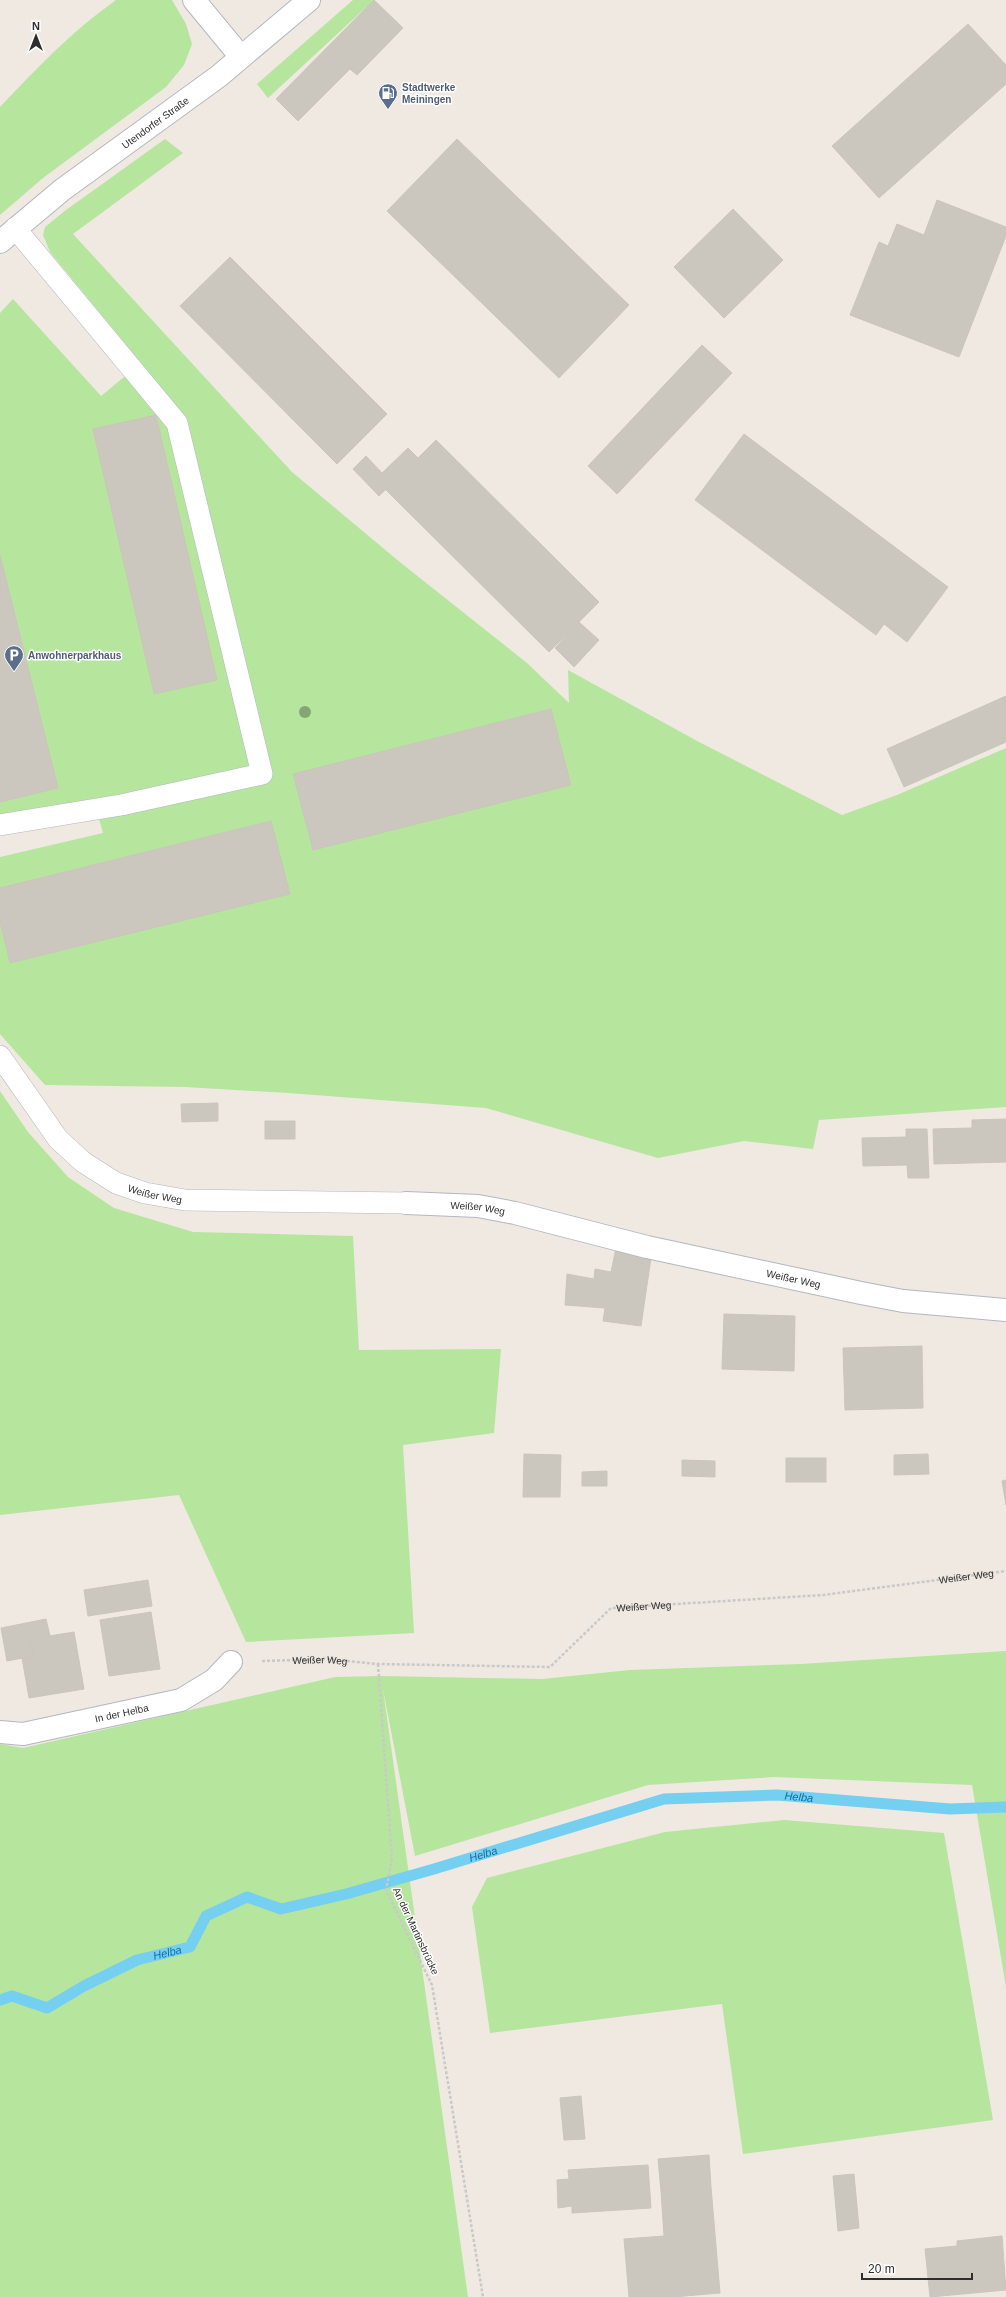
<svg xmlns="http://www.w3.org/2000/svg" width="1006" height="2297" font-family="Arial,sans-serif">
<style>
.green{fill:#b6e59e}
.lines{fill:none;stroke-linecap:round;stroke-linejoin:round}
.stream{stroke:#75cff0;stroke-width:11}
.building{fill:#cbc7bf;stroke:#cbc5ba}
.service-casing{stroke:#b4b7c1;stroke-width:22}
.minor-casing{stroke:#b4b7c1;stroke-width:24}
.path{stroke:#c9c9c9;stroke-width:2.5;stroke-dasharray:3 2;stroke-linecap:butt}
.service{stroke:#fff;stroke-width:21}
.minor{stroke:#fff;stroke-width:22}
.tree{fill:#84a574}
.labels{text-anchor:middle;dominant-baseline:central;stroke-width:3;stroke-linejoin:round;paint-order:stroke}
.service-label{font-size:10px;font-weight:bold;fill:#4e5e75;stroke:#fff;text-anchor:start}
.street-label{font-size:10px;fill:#2e2e2e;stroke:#fff}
.water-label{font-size:11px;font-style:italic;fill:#0d6fa3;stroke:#fff}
</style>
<rect width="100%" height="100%" fill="#efe9e1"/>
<g class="green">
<path d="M116,0H172L186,24L192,44L184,65L166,87L43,178L0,215V107C37,68 72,31 116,0Z"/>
<path d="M353,0H374L268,98L257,84Z"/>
<path d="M165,139L183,153L73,234L292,472L401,563L527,663L569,703L568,670L699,742L842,815L897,795L1006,748V1107L819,1120L813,1149L744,1141L658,1158L486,1108L288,1093L185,1087L45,1085L0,1034V857L103,833L94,801L0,824V313L13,299L101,396L141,363L50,252L43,235L45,227L66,210Z"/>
<path d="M0,1091L28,1132L68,1177L114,1208L193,1232L353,1236L359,1350L501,1349L494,1433L403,1445L414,1633L246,1642L179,1495L0,1515Z"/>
<path d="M1006,1651V1987L972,1785L774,1777L648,1785L415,1856L383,1689L468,2297H0V1744L23,1748L335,1677L381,1676L542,1679L630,1670L801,1664Z"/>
<path d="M784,1820L944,1833L993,2120L743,2154L722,2004L490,2033L472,1907L487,1878L665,1832Z"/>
</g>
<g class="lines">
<path class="stream" id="s1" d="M0,2000L12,1996L47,2008L84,1986L137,1960L190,1947L206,1916L247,1897L281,1909L346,1894L434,1869L664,1799L777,1795L950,1809L1006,1807"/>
</g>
<g class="building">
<path d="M374,0L403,28L357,75L350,69L298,121L276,99Z"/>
<path d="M968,24L1006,65V84L879,198L832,146Z"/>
<path d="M457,139L629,305L559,378L387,211Z"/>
<path d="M937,200L1006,227V236L959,357L850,315L879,242L888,246L897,224L924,235Z"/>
<path d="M733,209L783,260L724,318L674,267Z"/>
<path d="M230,257L387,414L337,464L180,306Z"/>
<path d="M702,345L732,373L617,494L588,466Z"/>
<path d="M156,415L217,680L154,694L93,429Z"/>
<path d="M744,434L948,587L907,642L884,624L876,635L695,500Z"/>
<path d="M436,440L599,602L549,652L386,490Z"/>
<path d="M408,448L418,458L379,496L353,469L366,456L382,473Z"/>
<path d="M0,555L58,788L0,802Z"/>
<path d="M579,622L599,640L574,667L555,648Z"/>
<path d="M1006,696V742L904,787L887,749Z"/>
<path d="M551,709L571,785L313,850L293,774Z"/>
<path d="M271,821L290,894L10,963L0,922V888Z"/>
<path d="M218,1103V1121L182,1122L181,1104Z"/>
<path d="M1006,1119V1162L934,1164L933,1129L972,1128V1120Z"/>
<rect x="265" y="1121" width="30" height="18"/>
<path d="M906,1129H927L929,1178H908L907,1165L863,1166L862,1138L906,1137Z"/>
<path d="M616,1248L651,1258L641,1326L603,1321L605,1308L565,1305L567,1274L594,1279L595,1269L611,1272Z"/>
<path d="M724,1314L795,1316L794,1371L722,1369Z"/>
<path d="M922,1346L923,1408L845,1410L843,1348Z"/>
<path d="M524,1454L561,1455L560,1497H523Z"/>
<path d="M928,1454L929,1474L894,1475V1455Z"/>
<rect x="786" y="1458" width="40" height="24"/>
<path d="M682,1460L715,1461V1477L682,1476Z"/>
<path d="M607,1471V1486H582V1472Z"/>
<path d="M1006,1480V1505L1002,1481Z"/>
<path d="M148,1580L152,1606L88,1616L84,1590Z"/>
<path d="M151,1612L160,1669L109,1676L100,1620Z"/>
<path d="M46,1619L50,1636L30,1639L34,1656L7,1661L1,1628Z"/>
<path d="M74,1632L84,1689L29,1698L22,1658L34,1656L30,1639Z"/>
<path d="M581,2096L585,2139L564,2140L560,2098Z"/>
<path d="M709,2155L711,2187L661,2191L658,2159Z"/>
<path d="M648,2165L651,2208L572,2213V2206L558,2208L557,2180L569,2179L568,2170Z"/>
<path d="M854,2174L859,2228L838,2231L833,2176Z"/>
<path d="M711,2187L720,2293L673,2297H629L624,2239L664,2236L661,2191Z"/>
<path d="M1002,2236L1006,2290L930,2297L925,2249L957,2246V2241Z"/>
</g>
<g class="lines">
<defs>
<g id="service">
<path d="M0,825L121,805L262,774L177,423L15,228"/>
<path id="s3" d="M0,1056L58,1139L83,1162L116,1183L145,1193L185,1200L406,1203"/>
</g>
<g id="minor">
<path d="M194,0L241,57"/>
<path id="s4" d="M0,242L62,190L219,76L309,0"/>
<path id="s5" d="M406,1203L478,1206L515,1213L647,1247L861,1293L903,1301L1006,1310"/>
<path id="s6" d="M0,1732L23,1734L181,1700L214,1680L231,1662"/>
</g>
</defs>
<use href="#service" class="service-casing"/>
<use href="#minor" class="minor-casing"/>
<g class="path">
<path id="s2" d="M262,1661L327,1659L378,1664L550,1667L611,1608L823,1595L1006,1571"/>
<path d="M378,1664L392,1859L386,1890L432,1985L483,2297"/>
</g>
<use href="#service" class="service"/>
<use href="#minor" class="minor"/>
</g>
<circle class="tree" cx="305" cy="712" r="6"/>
<defs>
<symbol id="fuel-pin" viewBox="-11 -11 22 30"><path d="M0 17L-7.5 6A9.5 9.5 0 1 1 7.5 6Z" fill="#5c6f8a" stroke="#fff"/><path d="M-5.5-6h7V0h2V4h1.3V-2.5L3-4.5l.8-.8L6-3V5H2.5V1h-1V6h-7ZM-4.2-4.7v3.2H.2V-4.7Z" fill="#fff"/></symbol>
<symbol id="parking-pin" viewBox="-11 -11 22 30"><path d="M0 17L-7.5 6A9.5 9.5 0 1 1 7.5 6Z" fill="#5c6f8a" stroke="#fff"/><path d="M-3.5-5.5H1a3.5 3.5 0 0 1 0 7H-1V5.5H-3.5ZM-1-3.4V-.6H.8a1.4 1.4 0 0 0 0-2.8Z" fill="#fff"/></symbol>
</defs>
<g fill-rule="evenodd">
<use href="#fuel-pin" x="377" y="82" width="22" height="30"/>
<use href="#parking-pin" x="3" y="644" width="22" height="30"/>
</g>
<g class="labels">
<g class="service-label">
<text x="402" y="87">Stadtwerke<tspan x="402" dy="12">Meiningen</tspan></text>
<text x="28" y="655">Anwohnerparkhaus</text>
</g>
<g class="street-label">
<text stroke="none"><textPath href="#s4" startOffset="196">Utendorfer Straße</textPath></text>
<text stroke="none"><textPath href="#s3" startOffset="215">Weißer Weg</textPath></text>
<text stroke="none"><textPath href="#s5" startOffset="72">Weißer Weg</textPath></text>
<text stroke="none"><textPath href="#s5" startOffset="396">Weißer Weg</textPath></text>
<text stroke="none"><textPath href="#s2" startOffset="730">Weißer Weg</textPath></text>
<text stroke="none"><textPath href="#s2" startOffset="406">Weißer Weg</textPath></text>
<text stroke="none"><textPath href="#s2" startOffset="58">Weißer Weg</textPath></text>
<text stroke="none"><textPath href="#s6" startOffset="124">In der Helba</textPath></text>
<text transform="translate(416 1931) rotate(65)">An der Martinsbrücke</text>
</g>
<g class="water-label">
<text stroke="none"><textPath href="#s1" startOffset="856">Helba</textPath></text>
<text stroke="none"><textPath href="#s1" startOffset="532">Helba</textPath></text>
<text stroke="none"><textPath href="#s1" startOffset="183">Helba</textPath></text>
</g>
</g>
<g transform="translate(36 36)" stroke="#ffffff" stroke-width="3" paint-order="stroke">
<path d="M0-3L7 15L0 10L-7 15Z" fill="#2e2e2e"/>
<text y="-6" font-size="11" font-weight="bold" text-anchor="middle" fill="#2e2e2e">N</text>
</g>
<path d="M862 2273v6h110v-6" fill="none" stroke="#2e2e2e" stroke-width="2"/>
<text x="868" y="2273" font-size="12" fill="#2e2e2e" stroke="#ffffff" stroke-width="3" paint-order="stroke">20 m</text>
</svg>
